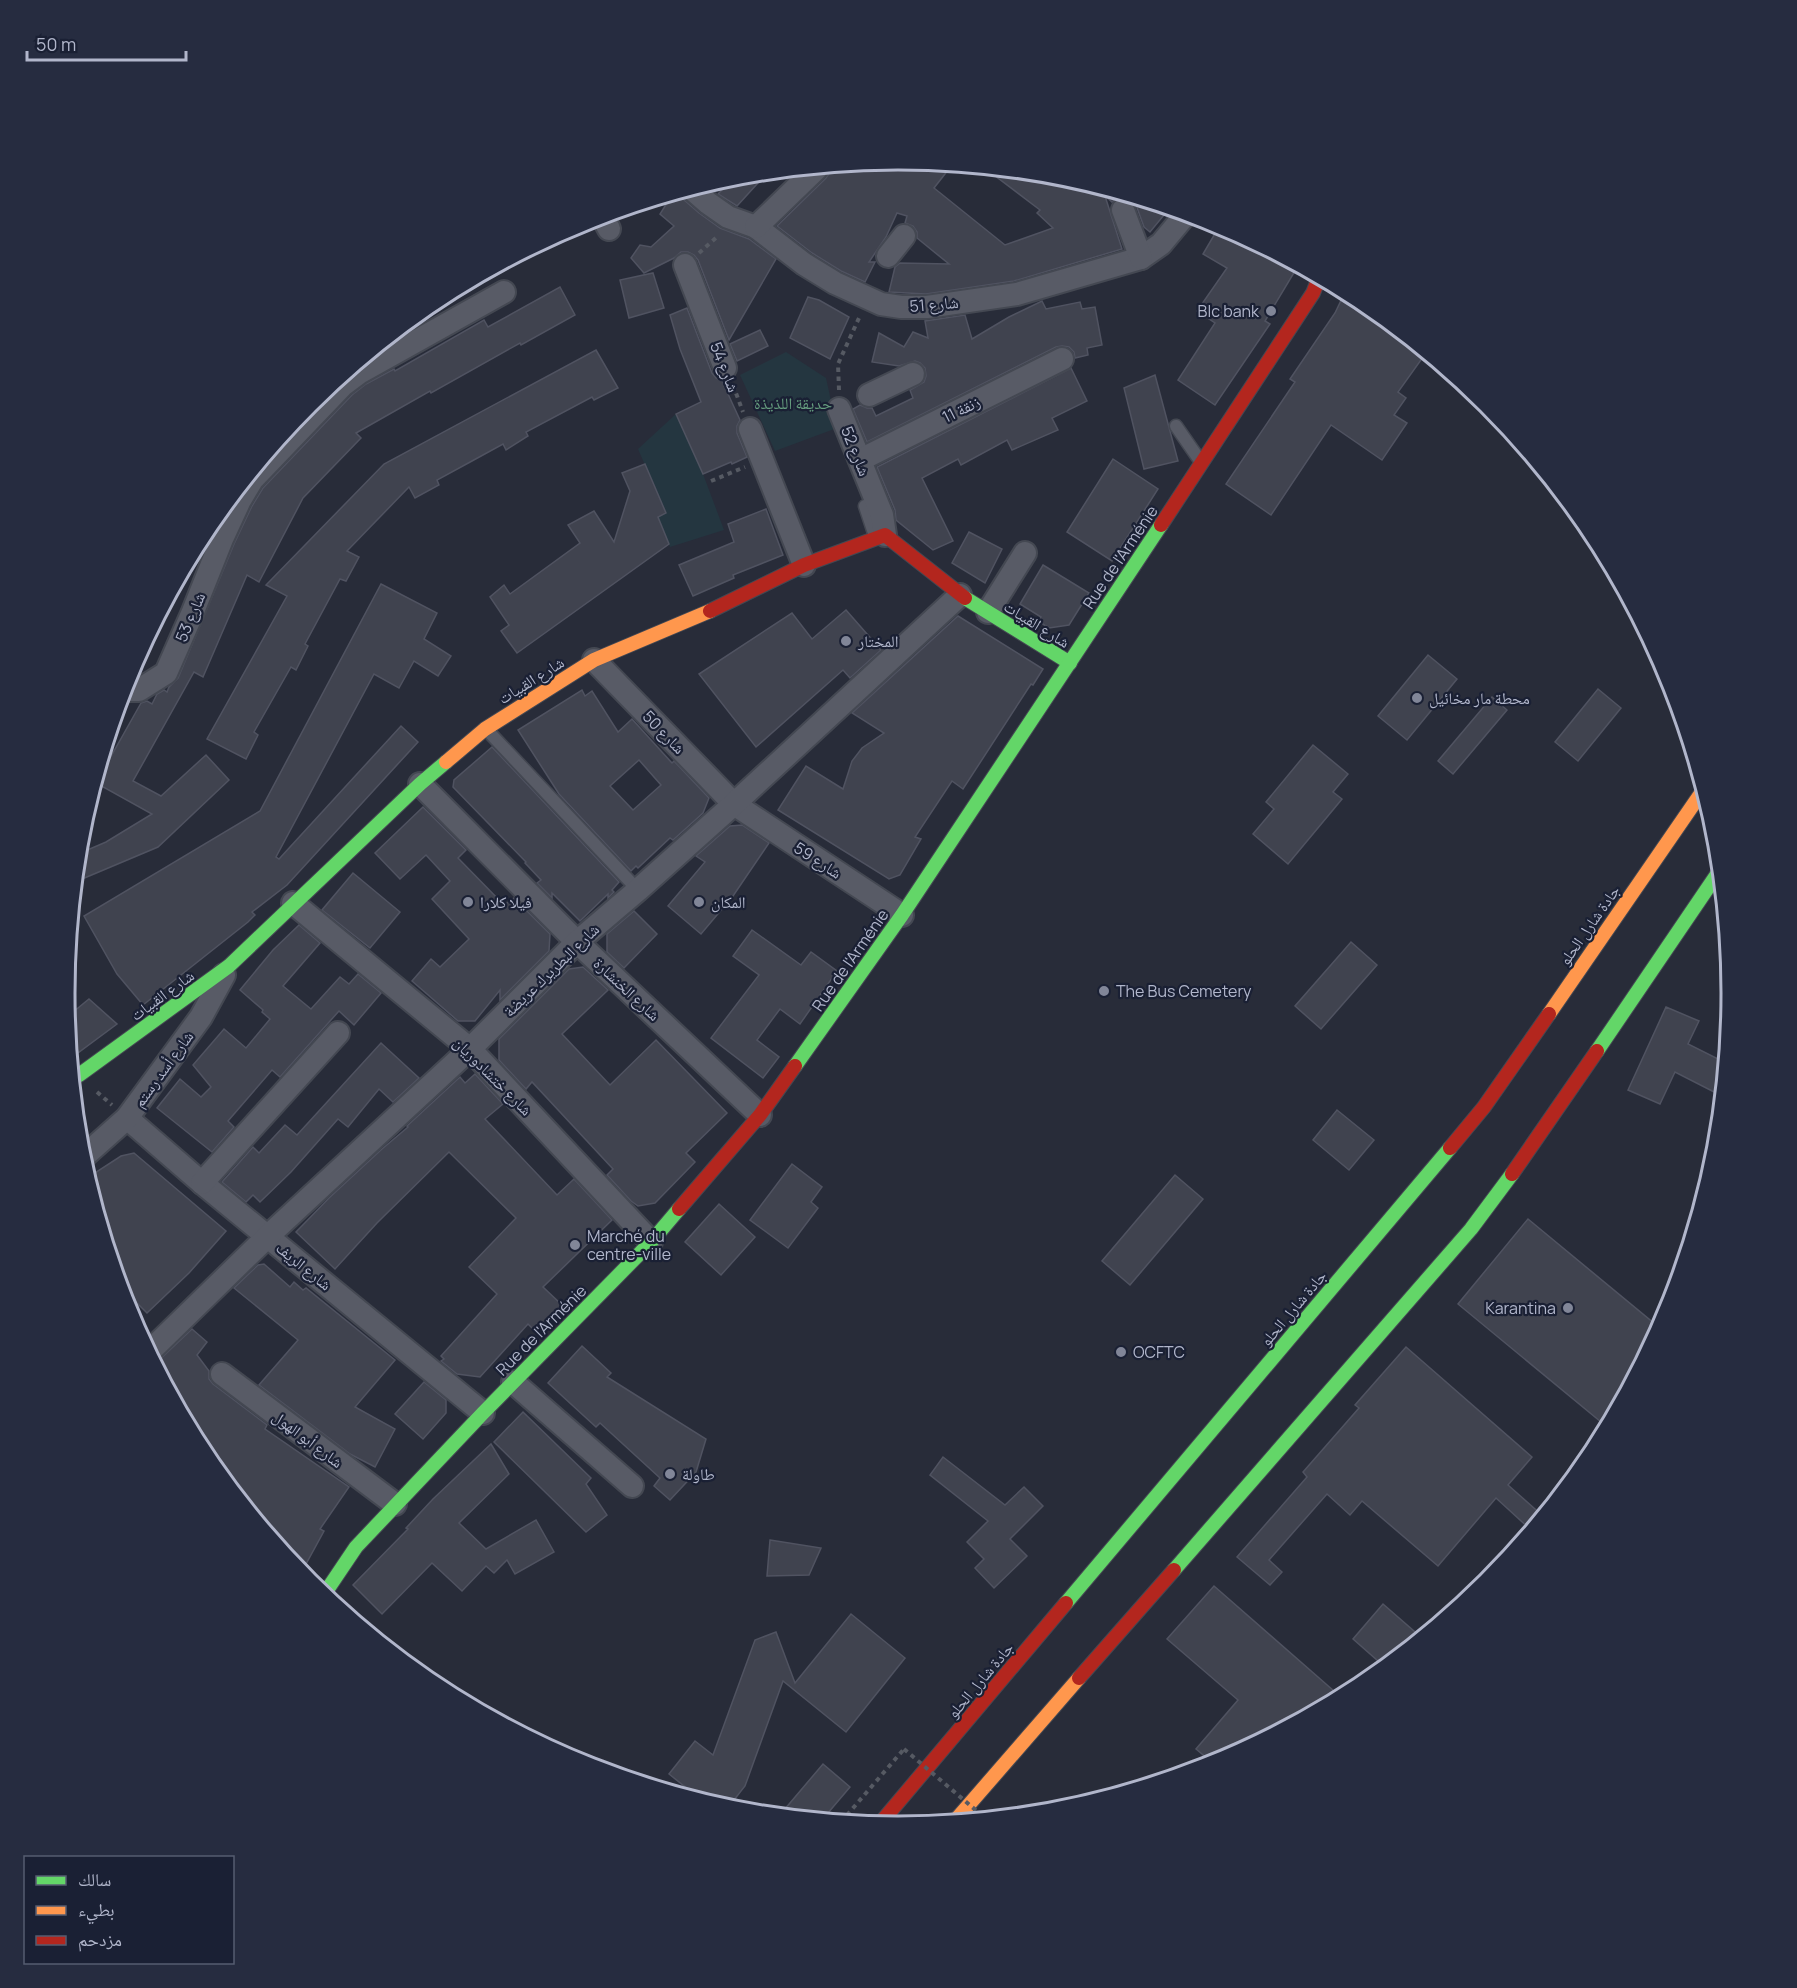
<svg xmlns="http://www.w3.org/2000/svg" width="1797" height="1988" font-family="Manrope,'Noto Naskh Arabic',sans-serif">
<style>
.green{fill:#243640}
.building{fill:#40434f;stroke:#505361;stroke-width:1.5;fill-rule:evenodd}
.lines{fill:none;stroke-linecap:round;stroke-linejoin:round}
.lane-casing{stroke:#444852;stroke-width:15}
.street-casing{stroke:#444852;stroke-width:26}
.fast-casing{stroke:#444852;stroke-width:16}
.slow-casing{stroke:#444852;stroke-width:16}
.jam-casing{stroke:#444852;stroke-width:16}
.path{stroke:#565a63;stroke-width:4;stroke-dasharray:4.5 4.5;stroke-linecap:butt}
.lane{stroke:#585b66;stroke-width:12}
.street{stroke:#585b66;stroke-width:22}
.fast{stroke:#63d668;stroke-width:14}
.slow{stroke:#ff974d;stroke-width:14}
.jam{stroke:#b3261e;stroke-width:14}
.path-bridge{stroke:#565a63;stroke-width:4;stroke-dasharray:4.5 4.5;stroke-linecap:butt}
.poi-dot{fill:#818698;stroke:#1a2034;stroke-width:2}
.labels{text-anchor:middle;dominant-baseline:central;stroke-width:4.5;stroke-linejoin:round;paint-order:stroke}
.street-label{font-size:16px;fill:#b1b6cb;stroke:#1a2034}
.poi-label{font-size:16px;fill:#b1b6cb;stroke:#1a2034;text-anchor:start}
.park-label{font-size:16px;fill:#669e7f;stroke:#1a2034}
.rim{fill:none;stroke:#b1b6cb;stroke-width:3}
</style>
<rect width="100%" height="100%" fill="#282c39"/>
<g class="green">
<path d="M786,352L826,378L837,428L775,451L740,375Z"/>
<path d="M676,414L703,474L724,530L670,547L658,517L666,513L638,449Z"/>
</g>
<g class="building">
<path d="M899,160L952,165L934,188L1005,245L1053,228L1037,213L1040,210L986,169L1062,176L1169,209L1150,232L1144,227L1136,205L1131,199L1125,197H1119L1112,202L1105,196L1122,249L1014,281L926,294L889,292L895,267L900,263L949,264L917,238V232L913,226L905,223L907,216L897,213L886,237L869,262H875L865,282L841,271L812,253L777,226L826,178L830,172V167Z"/>
<path d="M767,173L737,206L718,194L734,177Z"/>
<path d="M679,193L683,199L699,213L720,228L749,239L776,259L729,340L698,260L694,255L688,252H681L674,258L644,273L631,258L640,245L651,247L674,226L660,214L672,195Z"/>
<path d="M1220,225L1298,266L1265,321L1270,324L1215,405L1178,380L1215,323L1197,311L1227,268L1203,254Z"/>
<path d="M653,273L664,308L629,318L620,280Z"/>
<path d="M560,287L575,315L521,345L520,343L431,393L430,391L356,433L361,438L303,498L259,582L247,575L203,677L194,672L133,781L161,796L206,755L229,780L158,847L75,882L78,854L106,842L152,814L96,783L141,703L147,701L152,704L157,694L164,690L167,692L169,687L178,678L234,544L252,506L263,488L352,395L366,384L394,369L395,371L484,320L488,327Z"/>
<path d="M1345,292L1363,302L1426,353L1398,392L1406,398L1394,415L1407,423L1382,460L1331,425L1271,515L1226,484L1295,382L1290,379L1335,313Z"/>
<path d="M808,297L819,300L849,317L830,359L790,338Z"/>
<path d="M1042,301L1046,309L1080,302L1082,309L1095,307L1102,345L1087,348L1088,355L1075,358L1074,352L1069,347L1062,346L1056,347L867,442L853,409L860,405L867,408H872L876,416L913,398L910,390L924,382L926,376L925,368L920,363L915,361L899,366L872,362L879,333L904,347L913,332L928,338L925,321L965,315L972,339L1009,317Z"/>
<path d="M687,308L712,373L716,378L722,381L740,420L737,426V433L747,457L732,464L731,462L703,474L676,414L701,402L680,349L670,315Z"/>
<path d="M760,330L768,346L737,361L730,344Z"/>
<path d="M596,350L618,388L594,400L592,397L526,432L528,436L506,450L503,444L472,461L437,480L439,485L415,498L409,487L347,551L359,557L346,581L340,579L305,644L308,646L296,670L291,667L254,732L258,735L246,759L207,739L287,596L266,585L384,464Z"/>
<path d="M1071,368L1087,401L1052,418L1058,430L1012,450L1007,440L961,465L958,459L922,478L953,541L933,550L896,520L895,510L877,467Z"/>
<path d="M1155,375L1178,461L1144,469L1124,388Z"/>
<path d="M1113,459L1158,489L1112,561L1067,532Z"/>
<path d="M645,464L666,513L658,517L669,544L517,653L501,631L509,625L490,597L504,585L510,594L580,543L568,525L594,511L614,542L630,491L622,473Z"/>
<path d="M766,509L783,555L733,575L734,578L693,596L679,565L734,542L728,524Z"/>
<path d="M969,532L1002,549L985,583L952,563Z"/>
<path d="M1043,565L1089,593L1069,625L1049,628L1038,621L1041,617L1020,604Z"/>
<path d="M381,584L437,613L424,639L451,656L438,676L414,661L399,688L374,674L276,857L279,859L401,726L418,742L287,885L252,912L255,915L248,922L143,1005L117,974L84,916L260,811Z"/>
<path d="M846,610L881,650L850,678L843,670L756,747L699,674L792,613L812,639Z"/>
<path d="M958,616L1043,669L1033,685L1031,684L963,789L952,781L915,837L921,839L900,875L889,879L778,810L806,766L843,789L852,761L862,748L884,733L852,713Z"/>
<path d="M1428,655L1457,679L1407,740L1378,716Z"/>
<path d="M1598,689L1621,708L1578,761L1555,742Z"/>
<path d="M582,690L585,696L592,691L618,732L632,719L672,763L674,761L709,798L703,813L673,840L670,838L638,868L636,866L631,871L559,794L518,730ZM639,760L661,785L633,810L610,786Z"/>
<path d="M1492,697L1507,710L1453,774L1438,761Z"/>
<path d="M1313,745L1348,774L1333,792L1342,799L1288,864L1253,834L1274,809L1266,802Z"/>
<path d="M492,747L619,882L612,890L614,892L608,898V894L580,921L552,893V898L537,883L541,880L525,863L526,862L453,787L454,780Z"/>
<path d="M423,807L466,850L458,858L504,905L514,898L550,934L549,951L500,1000V990L475,1021H458L412,981L431,959L440,967L469,939L432,899L450,881L426,855L400,879L375,853Z"/>
<path d="M742,825L769,843L733,896L701,934L668,906L705,862L696,856L730,826Z"/>
<path d="M353,873L400,912L370,948L322,910Z"/>
<path d="M634,911L657,934L624,968L607,952V934Z"/>
<path d="M299,925L320,943L283,986L311,1009L340,977L349,984L358,974L381,993L354,1025L339,1011L280,1077L272,1070L228,1121L234,1127L212,1152L157,1108L180,1079L201,1097L211,1087L193,1065L224,1029L246,1048L270,1019L262,1012L263,1010L240,990L273,950Z"/>
<path d="M752,930L801,965L811,952L837,971L800,1024L780,1009L757,1040L779,1057L763,1078L711,1038L759,975L733,956Z"/>
<path d="M1351,942L1377,965L1321,1029L1295,1006Z"/>
<path d="M583,967L608,990L562,1034L610,1085L656,1040L727,1113L686,1153L695,1162L655,1203L638,1206L631,1201L607,1175L613,1169L532,1082L526,1089L499,1060V1039L569,969Z"/>
<path d="M89,999L117,1024L71,1058L67,1017Z"/>
<path d="M1666,1007L1699,1021L1688,1044L1726,1063L1722,1096L1675,1072L1660,1104L1628,1090Z"/>
<path d="M381,1043L419,1078L393,1102L379,1089L348,1127L338,1119L291,1172L260,1202L253,1195L246,1202L222,1182L253,1147L259,1153L285,1125L297,1135Z"/>
<path d="M475,1074L503,1104L485,1119L557,1195L574,1179L612,1220L543,1287L562,1305L536,1332L528,1324L480,1377L457,1374L441,1361L444,1359L441,1356L497,1294L469,1267L516,1218L449,1152L377,1223L335,1269L296,1232L329,1198L382,1149L408,1127L407,1126L460,1077L465,1083Z"/>
<path d="M1337,1110L1374,1140L1349,1170L1313,1140Z"/>
<path d="M134,1153L226,1231L189,1273L147,1313L119,1285L87,1178L121,1156Z"/>
<path d="M792,1164L822,1187L811,1202L818,1208L788,1248L750,1220Z"/>
<path d="M1175,1175L1203,1199L1130,1285L1102,1261Z"/>
<path d="M719,1204L755,1237L721,1275L685,1242Z"/>
<path d="M1528,1219L1661,1329L1630,1387L1601,1422L1458,1304Z"/>
<path d="M264,1264L290,1287L294,1282L303,1290L306,1288L395,1360L355,1407L395,1429L375,1467L350,1454L259,1385L298,1340L234,1288L258,1265Z"/>
<path d="M192,1329L207,1342L197,1355L209,1371V1379L213,1384L267,1425L265,1429L349,1487L320,1529L324,1531L306,1564L293,1565L221,1477L226,1471L202,1453L155,1364Z"/>
<path d="M582,1346L611,1373L607,1377L706,1439L696,1472L670,1500L654,1486L660,1478L600,1423L596,1427L548,1383Z"/>
<path d="M1406,1347L1532,1457L1508,1485L1543,1516L1532,1531L1496,1498L1438,1566L1362,1501L1350,1515L1327,1494L1269,1560L1282,1572L1270,1585L1237,1557L1307,1477L1303,1472L1359,1408L1355,1405Z"/>
<path d="M424,1382L446,1400V1413L423,1439L395,1414Z"/>
<path d="M523,1412L591,1478L586,1484L607,1515L586,1532L494,1442Z"/>
<path d="M491,1444L509,1474L459,1523L486,1549L536,1520L554,1552L515,1574L507,1560L494,1573L486,1566L462,1591L432,1563L382,1614L353,1585L408,1529L406,1528L433,1499Z"/>
<path d="M943,1457L1005,1505L1024,1487L1043,1506L1010,1539L1027,1556L994,1588L975,1568L984,1559L967,1542L988,1521L930,1475Z"/>
<path d="M770,1540L821,1548L809,1575L767,1576Z"/>
<path d="M1214,1586L1342,1698L1215,1765L1196,1749L1238,1700L1167,1639Z"/>
<path d="M1383,1604L1422,1638L1386,1668L1353,1639Z"/>
<path d="M851,1614L905,1658L846,1732L783,1681L745,1786L727,1809L704,1802L669,1774L695,1741L713,1755L755,1640L776,1632L795,1683Z"/>
<path d="M823,1764L850,1787L822,1820L779,1816Z"/>
</g>
<g class="lines">
<defs>
<g id="lane">
<path d="M1176,426L1201,462"/>
<path d="M865,506L875,536"/>
<path d="M487,730L638,890"/>
</g>
<g id="street">
<path d="M692,189L708,203L728,217L756,227L804,264L835,283L881,304L901,307H927L1017,294L1141,258L1161,244L1186,214"/>
<path d="M1123,210L1141,258"/>
<path d="M602,216L609,229"/>
<path d="M756,227L817,168"/>
<path d="M888,256L904,236"/>
<path d="M685,265L725,368"/>
<path d="M869,395L913,374"/>
<path d="M839,409L882,515L885,535"/>
<path d="M750,429L804,565"/>
<path d="M860,460L1062,359"/>
<path d="M988,612L1025,553"/>
<path d="M594,660L734,804L902,915"/>
<path d="M123,690H139L166,673L192,614L222,539L240,500L252,480L343,385L359,373L504,292"/>
<path d="M420,784L577,942L760,1115"/>
<path d="M293,903L470,1049L651,1242"/>
<path d="M127,1118L202,1183L483,1413"/>
<path d="M81,1159L127,1118L201,1017L224,975"/>
<path d="M202,1183L338,1033"/>
<path d="M149,1352L268,1236L470,1049L577,942L638,890L734,804L960,595"/>
<path d="M222,1374L395,1504"/>
<path d="M513,1382L632,1486"/>
</g>
<g id="fast">
<path d="M965,598L1070,663"/>
<path d="M1597,1051L1720,870"/>
<path d="M795,1066L902,915L1161,525"/>
<path d="M73,1077L79,1075L229,966L420,784L446,762"/>
<path d="M1174,1570L1471,1229L1512,1174"/>
<path d="M323,1596L356,1547L483,1413L651,1242L679,1209"/>
<path d="M1066,1603L1450,1148"/>
</g>
<g id="slow">
<path d="M446,762L485,729L594,660L710,611"/>
<path d="M1549,1014L1704,789"/>
<path d="M953,1823L1079,1678"/>
</g>
<g id="jam">
<path d="M1161,525L1313,293L1319,278"/>
<path d="M710,611L804,565L885,535L965,598"/>
<path d="M1450,1148L1484,1107L1549,1014"/>
<path d="M1512,1174L1597,1051"/>
<path d="M679,1209L760,1115L795,1066"/>
<path d="M1079,1678L1174,1570"/>
<path d="M878,1826L1066,1603"/>
</g>
</defs>
<use href="#lane" class="lane-casing"/>
<use href="#street" class="street-casing"/>
<use href="#fast" class="fast-casing"/>
<use href="#slow" class="slow-casing"/>
<use href="#jam" class="jam-casing"/>
<g class="path">
<path d="M699,253L718,236"/>
<path d="M733,385L743,412"/>
<path d="M839,390L838,364L859,318"/>
<path d="M711,481L745,467"/>
<path d="M97,1092L112,1105"/>
<path d="M841,1822L904,1749"/>
</g>
<use href="#lane" class="lane"/>
<use href="#street" class="street"/>
<use href="#fast" class="fast"/>
<use href="#slow" class="slow"/>
<use href="#jam" class="jam"/>
<path class="path-bridge" d="M904,1749L985,1818"/>
</g>
<g class="poi-dot">
<circle cx="1271" cy="311" r="6"/>
<circle cx="846" cy="641" r="6"/>
<circle cx="1417" cy="698" r="6"/>
<circle cx="468" cy="902" r="6"/>
<circle cx="699" cy="902" r="6"/>
<circle cx="1104" cy="991" r="6"/>
<circle cx="575" cy="1245" r="6"/>
<circle cx="1568" cy="1308" r="6"/>
<circle cx="1121" cy="1352" r="6"/>
<circle cx="670" cy="1474" r="6"/>
</g>
<g class="labels">
<g class="street-label">
<text transform="translate(934 304) rotate(-5)">شارع 51</text>
<text transform="translate(725 367) rotate(68)">شارع 54</text>
<text transform="translate(961 409) rotate(-27)">زنقة 11</text>
<text transform="translate(856 451) rotate(68)">شارع 52</text>
<text transform="translate(1120 557) rotate(-56)">Rue de l'Arménie</text>
<text transform="translate(190 617) rotate(-67)">شارع 53</text>
<text transform="translate(1037 624) rotate(32)">شارع القبيات</text>
<text transform="translate(531 680) rotate(-32)">شارع القبيات</text>
<text transform="translate(664 732) rotate(46)">شارع 50</text>
<text transform="translate(818 860) rotate(33)">شارع 59</text>
<text transform="translate(1589 925) rotate(-55)">جادة شارل الحلو</text>
<text transform="translate(850 960) rotate(-55)">Rue de l'Arménie</text>
<text transform="translate(551 970) rotate(-44)">شارع البطريرك عريضة</text>
<text transform="translate(627 989) rotate(43)">شارع الخنشارة</text>
<text transform="translate(162 995) rotate(-36)">شارع القبيات</text>
<text transform="translate(163 1069) rotate(-54)">شارع أسد رستم</text>
<text transform="translate(493 1076) rotate(45)">شارع ختشادوريان</text>
<text transform="translate(304 1266) rotate(39)">شارع الريف</text>
<text transform="translate(1293 1308) rotate(-50)">جادة شارل الحلو</text>
<text transform="translate(541 1330) rotate(-45)">Rue de l'Arménie</text>
<text transform="translate(308 1439) rotate(37)">شارع أبو الهول</text>
<text transform="translate(980 1680) rotate(-50)">جادة شارل الحلو</text>
</g>
<g class="poi-label">
<text x="1259" y="311" text-anchor="end">Blc bank</text>
<text x="858" y="641">المختار</text>
<text x="1429" y="698">محطة مار مخائيل</text>
<text x="480" y="902">فيلا كلارا</text>
<text x="711" y="902">المكان</text>
<text x="1116" y="991">The Bus Cemetery</text>
<text x="587" y="1236">Marché du<tspan x="587" dy="18">centre-ville</tspan></text>
<text x="1556" y="1308" text-anchor="end">Karantina</text>
<text x="1133" y="1352">OCFTC</text>
<text x="682" y="1474">طاولة</text>
</g>
<g class="park-label">
<text x="793" y="403">حديقة اللذيذة</text>
</g>
</g>
<path d="M0 0H1797V1988H0ZM75 993a823 823 0 1 1 1646 0a823 823 0 1 1-1646 0Z" fill="#262c40" fill-rule="evenodd"/>
<path class="rim" d="M75 993a823 823 0 1 1 1646 0a823 823 0 1 1-1646 0Z"/>
<rect x="24" y="1856" width="210" height="108" fill="#1a2034" stroke="#565c70" stroke-width="1.5"/>
<rect x="36" y="1876" width="30" height="9" fill="#63d668" stroke="#565c70" stroke-width="1.5"/>
<text x="78" y="1886" font-size="18" fill="#b1b6cb">سالك</text>
<rect x="36" y="1906" width="30" height="9" fill="#ff974d" stroke="#565c70" stroke-width="1.5"/>
<text x="78" y="1916" font-size="18" fill="#b1b6cb">بطيء</text>
<rect x="36" y="1936" width="30" height="9" fill="#b3261e" stroke="#565c70" stroke-width="1.5"/>
<text x="78" y="1946" font-size="18" fill="#b1b6cb">مزدحم</text>
<path d="M27 51v9h159v-9" fill="none" stroke="#b1b6cb" stroke-width="3"/>
<text x="36" y="51" font-size="18" fill="#b1b6cb" stroke="#1a2034" stroke-width="4.5" paint-order="stroke">50 m</text>
</svg>
